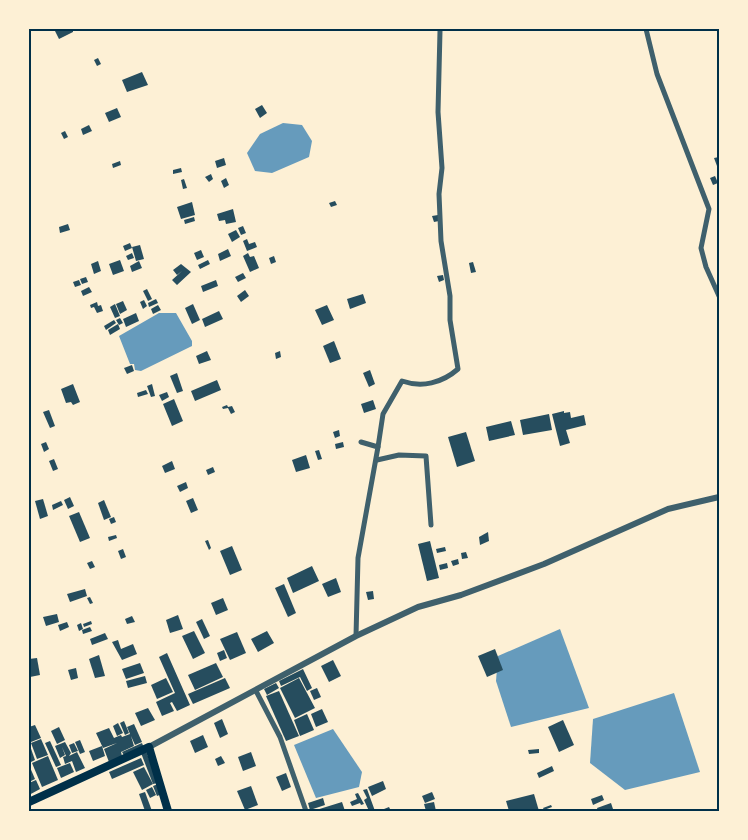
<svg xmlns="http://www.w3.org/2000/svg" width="748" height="840" font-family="'Noto Serif',serif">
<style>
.water{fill:#669bbc}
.building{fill:#264d5e}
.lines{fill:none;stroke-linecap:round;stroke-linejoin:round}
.minor{stroke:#3f606c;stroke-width:5}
.tertiary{stroke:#3f606c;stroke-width:6}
.secondary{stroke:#003049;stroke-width:8}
.neatline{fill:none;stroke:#003049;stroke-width:2}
</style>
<rect width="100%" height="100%" fill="#fdf0d5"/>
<g class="water">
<path d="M283,123L302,125L312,141L309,157L272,173L255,171L247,153L260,134Z"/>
<path d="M159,313H176L192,341V346L141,371L135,370L134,364H130L119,336Z"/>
<path d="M560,629L589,708L511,727L496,681L498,656Z"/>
<path d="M674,693L700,772L625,790L590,763L593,719Z"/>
<path d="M333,729L362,772L359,787L316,798L294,745Z"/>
</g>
<g class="building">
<path d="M54,29H73V32L59,39Z"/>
<path d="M98,58L101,64L97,66L94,60Z"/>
<path d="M142,72L148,85L127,92L122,80Z"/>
<path d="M262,105L267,113L260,118L255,109Z"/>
<path d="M117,108L121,117L109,122L105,113Z"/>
<path d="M89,125L92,131L83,135L81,129Z"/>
<path d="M65,131L68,137L64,139L61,133Z"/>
<path d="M719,157V166H717L714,158Z"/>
<path d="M224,158L226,165L217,168L215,161Z"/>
<path d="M120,161L121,165L113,168L112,164Z"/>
<path d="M181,168L182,172L173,174V170Z"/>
<path d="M211,174L213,179L209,182L205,177Z"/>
<path d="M715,176L718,183L713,185L710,178Z"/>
<path d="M226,178L229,185L224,188L221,181Z"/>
<path d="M184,179L187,188L183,189L181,180Z"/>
<path d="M335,201L337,205L331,207L329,203Z"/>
<path d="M192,202L195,215L181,219L177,207Z"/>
<path d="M233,209L236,222L226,224L225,220L219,221L217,214Z"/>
<path d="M438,215L439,221L434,222L432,216Z"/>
<path d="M194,217L195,221L185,224L184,220Z"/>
<path d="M68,224L70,230L60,233L59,227Z"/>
<path d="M243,226L246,233L241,235L238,228Z"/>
<path d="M236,230L240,237L232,242L228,234Z"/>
<path d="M247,239L249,244L255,242L257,247L247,251L243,241Z"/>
<path d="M130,243L132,248L125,251L123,246Z"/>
<path d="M140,245L144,259L136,261L132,247Z"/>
<path d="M228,249L231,256L220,261L218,254Z"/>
<path d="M201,250L204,257L197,260L194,253Z"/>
<path d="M132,253L134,258L128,260L126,256Z"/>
<path d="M248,253L250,257L254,256L259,268L250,272L243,256Z"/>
<path d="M274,256L276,262L271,264L269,258Z"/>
<path d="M120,260L124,271L113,275L109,264Z"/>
<path d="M208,260L210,264L200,269L198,265Z"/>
<path d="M98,261L101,271L94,274L91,264Z"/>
<path d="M139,261L142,268L132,272L130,266Z"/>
<path d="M473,262L476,272L471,273L469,263Z"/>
<path d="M181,264L191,272L177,285L172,280L182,271L177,275L173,270Z"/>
<path d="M243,273L246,278L238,282L235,277Z"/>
<path d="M443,275L444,280L439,282L437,276Z"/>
<path d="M86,277L88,282L82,284L80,279Z"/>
<path d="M79,280L81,285L75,287L73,282Z"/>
<path d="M216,280L218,286L203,292L201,286Z"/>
<path d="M89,287L92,292L83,296L81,291Z"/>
<path d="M147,289L152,299L148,301L143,291Z"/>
<path d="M245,290L249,296L241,302L237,296Z"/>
<path d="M363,294L366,303L350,309L347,299Z"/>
<path d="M156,299L158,303L149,307L148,303Z"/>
<path d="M144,300L147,306L143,309L140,302Z"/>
<path d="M123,301L127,310L120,314L116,304Z"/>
<path d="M97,302L98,306L101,305L103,311L97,313L94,307L91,308L90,305Z"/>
<path d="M115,304L120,316L115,318L110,307Z"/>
<path d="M193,304L200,320L192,324L185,308Z"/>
<path d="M158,305L161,310L153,314L151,309Z"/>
<path d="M327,305L334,320L322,325L315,310Z"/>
<path d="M219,311L223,319L205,327L202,319Z"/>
<path d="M136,313L139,321L126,327L123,319Z"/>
<path d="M120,318L123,323L119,325L116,320Z"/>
<path d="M114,320L116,323L106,330L104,326Z"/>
<path d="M118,324L120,329L110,335L108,330Z"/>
<path d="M334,341L341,359L330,363L323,346Z"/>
<path d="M207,351L211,360L199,364L196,356Z"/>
<path d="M280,351L281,357L276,359L275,353Z"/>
<path d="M132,365L134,371L127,374L124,368Z"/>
<path d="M370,370L375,384L369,387L363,373Z"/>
<path d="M177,373L183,391L177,393L170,376Z"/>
<path d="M217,380L221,390L195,401L191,391Z"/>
<path d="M73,384L80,402L73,405L71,402L66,403L61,389Z"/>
<path d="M152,384L155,396L151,397L147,386Z"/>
<path d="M146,390L148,394L138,397L137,393Z"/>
<path d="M167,392L169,397L162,401L159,395Z"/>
<path d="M174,399L183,421L172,426L163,404Z"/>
<path d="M373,400L376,409L364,413L361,404Z"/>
<path d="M227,405L228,407L232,406L235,412L231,414L228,408L223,409L222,407Z"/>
<path d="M49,410L55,426L50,428L43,412Z"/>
<path d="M564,411V413L570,412L571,418L584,415L586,425L566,430L570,443L560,446L552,414Z"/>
<path d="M549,414L552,430L523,435L520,420Z"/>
<path d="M511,421L515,435L489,441L486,427Z"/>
<path d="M339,430L340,436L335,438L333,432Z"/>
<path d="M466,432L475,461L457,467L448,437Z"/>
<path d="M46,442L49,449L44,452L41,444Z"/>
<path d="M343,442L344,447L336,449L335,444Z"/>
<path d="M319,450L322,459L318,460L315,451Z"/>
<path d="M306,455L310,468L296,472L292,460Z"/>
<path d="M54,459L58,469L53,471L49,461Z"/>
<path d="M172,461L175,469L165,473L162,466Z"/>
<path d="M213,467L215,472L208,475L206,470Z"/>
<path d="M186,482L188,488L180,492L177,486Z"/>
<path d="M70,497L74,506L68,509L64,500Z"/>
<path d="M193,498L198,510L191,513L186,501Z"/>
<path d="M43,499L48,516L40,519L35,501Z"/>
<path d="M104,500L111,517L104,520L98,503Z"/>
<path d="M61,501L63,505L53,510L52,505Z"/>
<path d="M79,512L90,538L80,542L69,516Z"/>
<path d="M114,517L116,522L111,524L109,519Z"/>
<path d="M488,532L489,541L480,545L479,537Z"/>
<path d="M116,535L117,538L109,541L108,537Z"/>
<path d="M208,540L211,548L209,550L205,541Z"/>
<path d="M430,541L439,578L427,581L418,544Z"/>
<path d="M232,546L242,570L230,575L220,551Z"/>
<path d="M445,547L446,551L437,553L436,549Z"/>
<path d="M123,549L126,557L121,559L118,551Z"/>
<path d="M466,552L468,558L462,559L461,553Z"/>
<path d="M458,559L459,564L453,566L451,561Z"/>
<path d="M92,561L95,567L90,569L87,563Z"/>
<path d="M447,563L448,568L440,570L439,565Z"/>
<path d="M312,566L319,581L293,593L287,578Z"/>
<path d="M336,578L341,592L328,597L322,584Z"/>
<path d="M284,584L296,613L288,617L275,588Z"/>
<path d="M85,589L87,596L70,602L67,594Z"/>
<path d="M373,591L374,599L368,600L366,592Z"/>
<path d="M90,597L93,603L90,604L87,598Z"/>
<path d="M223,598L228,610L216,615L211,603Z"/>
<path d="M57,614L59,622L46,626L43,617Z"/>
<path d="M178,615L183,629L170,633L166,620Z"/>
<path d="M132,616L135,622L127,624L125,619Z"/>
<path d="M202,619L210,636L204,639L196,622Z"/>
<path d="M91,621L92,624L84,627L83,624Z"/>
<path d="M67,622L69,627L60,631L58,625Z"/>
<path d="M81,623L83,629L79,631L77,625Z"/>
<path d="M90,627L92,631L83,634L82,630Z"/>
<path d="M194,631L205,653L193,659L182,636Z"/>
<path d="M267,631L274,643L258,652L251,639Z"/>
<path d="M237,632L246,653L230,660L220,639Z"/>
<path d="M105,633L108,639L92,645L90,639Z"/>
<path d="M118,640L121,649L133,644L137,654L122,660L112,642Z"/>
<path d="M495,649L503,670L487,677L478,656Z"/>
<path d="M224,650L227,658L220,661L217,653Z"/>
<path d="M167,653L190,705L177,711L172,702L170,703L174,711L162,716L156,702L175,693L159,657Z"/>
<path d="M99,655L105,676L95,678L89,659Z"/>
<path d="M37,658L40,675L30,677L29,659Z"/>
<path d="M333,660L341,676L329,682L321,666Z"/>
<path d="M140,663L144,673L126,679L122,669Z"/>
<path d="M216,663L223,677L195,690L188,675Z"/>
<path d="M76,668L78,678L71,680L68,670Z"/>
<path d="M303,669L312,688L307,691L300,677L281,686L279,681Z"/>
<path d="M145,676L147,683L128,688L126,681Z"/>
<path d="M166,678L173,692L157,699L151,685Z"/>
<path d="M225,678L230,688L193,704L188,694Z"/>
<path d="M299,678L315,708L295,718L280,688Z"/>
<path d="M276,683L279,688L267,695L264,689Z"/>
<path d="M317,688L321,697L314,700L310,691Z"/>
<path d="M279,691L299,736L286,741L266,696Z"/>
<path d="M148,708L155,720L141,726L135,713Z"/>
<path d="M322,709L328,722L316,727L311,714Z"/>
<path d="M307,714L314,730L300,736L294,720Z"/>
<path d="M222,719L228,734L220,738L214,723Z"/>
<path d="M563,720L574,745L559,752L548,727Z"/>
<path d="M124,721L129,733L125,735L120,723Z"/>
<path d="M118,723L123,733L117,736L113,726Z"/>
<path d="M134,724L142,742L135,745L131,736L134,746L121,752L122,756L109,762L104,749L117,743L103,748L96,733L109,728L114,738L121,735L122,737L130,734L127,727Z"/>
<path d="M35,725L41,738L31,742L29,727Z"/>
<path d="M59,727L65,740L57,744L51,731Z"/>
<path d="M203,735L208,747L195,753L190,741Z"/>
<path d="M41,739L48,755L37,759L31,743Z"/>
<path d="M80,740L85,752L80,754L75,742Z"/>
<path d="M50,741L61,765L56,767L45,743Z"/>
<path d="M65,742L71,753L69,756L77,752L85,768L76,772L72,761L65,764L63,757L66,756L62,747L65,755L60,758L55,746Z"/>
<path d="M29,743L35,760L29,763Z"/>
<path d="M74,743L78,751L72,753L69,745Z"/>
<path d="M142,743L144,748L125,757L122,752Z"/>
<path d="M102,746L105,756L93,761L89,751Z"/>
<path d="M539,749V753L529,754L528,750Z"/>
<path d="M146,751L158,783L153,784L141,753Z"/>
<path d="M251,752L256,766L243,771L238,757Z"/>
<path d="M48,756L58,780L42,787L32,763Z"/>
<path d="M221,756L225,763L218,766L215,759Z"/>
<path d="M141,758L144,765L112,779L109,772Z"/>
<path d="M70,763L74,772L61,778L57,768Z"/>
<path d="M29,765L35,779L29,782Z"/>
<path d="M552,766L554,771L539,778L537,773Z"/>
<path d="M144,767L153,784L142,790L133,772Z"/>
<path d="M286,773L291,787L282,791L276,777Z"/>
<path d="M36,780L40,789L29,795V783Z"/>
<path d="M383,781L386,789L372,796L368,787Z"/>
<path d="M158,784L162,794L157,796L153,786Z"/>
<path d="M251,786L258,805L245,810L237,791Z"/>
<path d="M152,787L156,795L150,798L146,790Z"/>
<path d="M367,789L375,811H369L364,800L367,798L363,790Z"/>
<path d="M145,792L152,811H145L139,794Z"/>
<path d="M432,792L435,799L425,803L422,796Z"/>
<path d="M358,793L364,804L361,805L360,803L352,806L350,802L357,799L355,794Z"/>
<path d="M534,794L539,811H509L506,801Z"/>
<path d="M602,795L604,800L593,805L591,799Z"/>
<path d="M323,798L325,805L310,810L308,803Z"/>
<path d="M342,802L345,811H313Z"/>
<path d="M434,802L436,811H426L424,804Z"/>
<path d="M611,803L613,809L598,811L597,808Z"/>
<path d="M551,805L552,807L544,810L543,808Z"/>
<path d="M389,807L391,811H379Z"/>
</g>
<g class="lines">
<g class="minor">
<path d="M646,29L657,74L709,209L701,248L706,267L719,296"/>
<path d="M378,447L383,414L402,381C422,388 442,383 458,369L450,320V296L441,241L439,194L442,168L438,112L440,31"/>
<path d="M377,460L399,455L426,456L431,525"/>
<path d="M356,636L358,558L378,447L361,442"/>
<path d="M256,691L280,737L306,811"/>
</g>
<path class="tertiary" d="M149,747L356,636L418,607L461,595L544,564L668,509L719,497"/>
<path class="secondary" d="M29,802L149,747L168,811"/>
</g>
<rect width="748" height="840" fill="none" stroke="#fdf0d5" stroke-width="60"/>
<rect x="30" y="30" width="688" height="780" class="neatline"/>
</svg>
